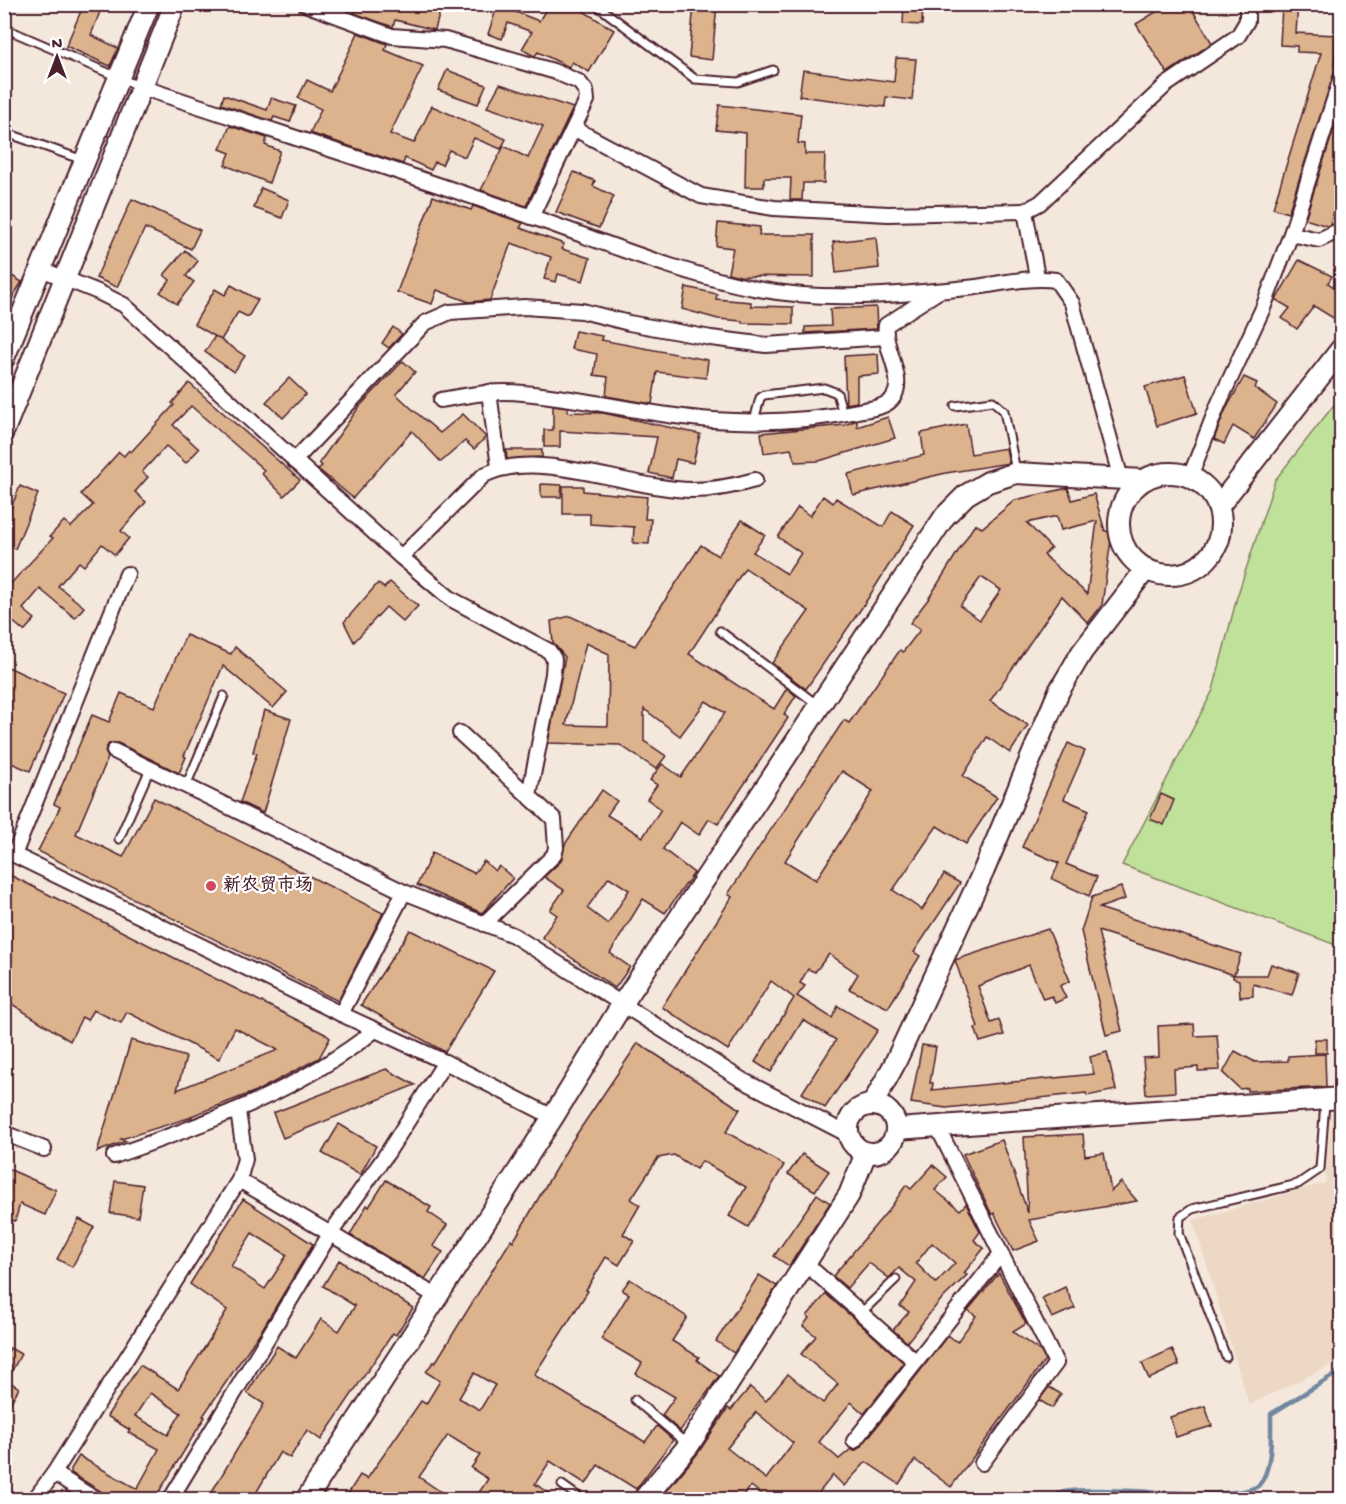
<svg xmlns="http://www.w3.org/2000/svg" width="1346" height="1504" font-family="'Gochi Hand','LXGW WenKai TC',sans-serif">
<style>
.built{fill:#edd8c5}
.green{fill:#bfe19a;stroke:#848062;stroke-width:1.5}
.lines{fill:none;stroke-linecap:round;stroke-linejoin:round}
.stream{stroke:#71879f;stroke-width:4.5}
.building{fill:#dcb38d;stroke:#4a1f2b;stroke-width:1.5;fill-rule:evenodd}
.lane-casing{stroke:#4a1f2b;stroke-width:11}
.street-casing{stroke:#4a1f2b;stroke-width:18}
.secondary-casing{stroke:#4a1f2b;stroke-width:24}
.lane{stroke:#fff;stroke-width:7}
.street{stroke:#fff;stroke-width:14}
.secondary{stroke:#fff;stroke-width:20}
.poi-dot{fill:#d1495b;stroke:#fff;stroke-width:2}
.labels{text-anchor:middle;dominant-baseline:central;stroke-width:4.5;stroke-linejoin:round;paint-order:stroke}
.poi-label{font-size:18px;font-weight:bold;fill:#4a1f2b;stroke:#fff;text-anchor:start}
</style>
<rect width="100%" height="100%" fill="#f4e8dd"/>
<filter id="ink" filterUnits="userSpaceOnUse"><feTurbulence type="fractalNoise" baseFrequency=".0167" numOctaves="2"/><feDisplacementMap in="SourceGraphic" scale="12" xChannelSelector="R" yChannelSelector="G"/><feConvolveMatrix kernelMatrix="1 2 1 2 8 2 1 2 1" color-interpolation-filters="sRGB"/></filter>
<g filter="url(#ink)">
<path class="built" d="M1341,1106V1360L1249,1405L1193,1220L1325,1183L1332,1107Z"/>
<path class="green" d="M1341,396V947L1122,865L1213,690L1237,597L1275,480Z"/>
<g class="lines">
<path class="stream" d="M1047,1500C1053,1497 1059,1493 1064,1492C1105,1484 1237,1504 1259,1485C1273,1469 1271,1434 1271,1414L1342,1370"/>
</g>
<g class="building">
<path d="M84,4H103L91,35L118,48L110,66L66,46Z"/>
<path d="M357,4H416L440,11L435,30L395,20L393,27L354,13Z"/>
<path d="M498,4H515L513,11L539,21L549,4H572L614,30L589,72L572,62L569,67L538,52L535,56L532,55L522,49L532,32L508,23L502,39L488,34Z"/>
<path d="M694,4H717L712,60L689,57Z"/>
<path d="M904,4H923L922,25L903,24Z"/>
<path d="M1169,4H1189L1212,43L1167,73L1136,24Z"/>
<path d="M1282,4H1298L1296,33L1336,35L1334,67L1336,68L1288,213L1273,208L1321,53L1297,52V46L1280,45Z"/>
<path d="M358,33L387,44L385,50L423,66L390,134L414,143L432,106L506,139L501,149L474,138L465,157L449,150L442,165L435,162L431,170L405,158L403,164L310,133L321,109L298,98L307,80L330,91Z"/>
<path d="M896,58L916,59L912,100L886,97L885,107L799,96L803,70L894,82Z"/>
<path d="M447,70L486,85L478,104L438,90Z"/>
<path d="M500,84L573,108L526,206L481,190L504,146L528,158L543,126L487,107Z"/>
<path d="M224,95L267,110L271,98L296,106L290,122L274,117L272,121L221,104Z"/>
<path d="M719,105L801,114L798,143L805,144V154H825L824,183H803L802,200H790L791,178H764V187H745L746,133L716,130Z"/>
<path d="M1337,119L1341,121V189L1330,225L1327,226L1305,219Z"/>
<path d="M230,126L267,138L265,145L280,151L269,183L225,165L230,153L220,149Z"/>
<path d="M574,172L595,181L593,186L614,196L599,228L556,212Z"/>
<path d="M261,188L289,200L282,218L254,208Z"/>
<path d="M433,196L471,210L473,206L523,223L520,228L564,244L562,249L590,258L583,281L558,274L556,282L544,279L551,257L511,243L490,300L469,302L437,290L432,304L397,292Z"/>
<path d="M132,199L200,230L191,249L145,228L117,287L96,278Z"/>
<path d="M718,223L760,227L759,235H814V277L740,276L728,273L733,248L716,246Z"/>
<path d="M876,237L879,268L836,273L833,242Z"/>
<path d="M185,250L198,261L186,276L194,282L177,304L160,292L170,280L164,275Z"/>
<path d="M1299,260L1332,276L1328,283L1341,292V323L1314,306L1297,329L1282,318L1290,308L1276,300Z"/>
<path d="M4,271L22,282L4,311Z"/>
<path d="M231,285L258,300L248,317L238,312L221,340L194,324L215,289L225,295Z"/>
<path d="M686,287L717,294L716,299L751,302V306L793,307V324L742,323V321L718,319L682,309Z"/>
<path d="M876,307L877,329L805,333V327L831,326L830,309Z"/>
<path d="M393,327L402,334L389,348L382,343Z"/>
<path d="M575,331L602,336L601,340L708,360L706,378L657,372L652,404L606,396L608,377L594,375L597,354L571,349Z"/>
<path d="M215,336L245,356L234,372L205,352Z"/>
<path d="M878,354L879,374L857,376V402L846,404L844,356Z"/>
<path d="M403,361L415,372L396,394L411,408L440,433L463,414L486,437L474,449L465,441L441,462L412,431L353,498L318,469L322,466L319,463L359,407Z"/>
<path d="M1185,375L1197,413L1157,426L1145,387Z"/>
<path d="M1244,377L1257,383L1255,388L1277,404L1254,439L1233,426L1224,444L1214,439L1225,411Z"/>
<path d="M289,378L306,394L283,418L266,402Z"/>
<path d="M189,383L300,480L284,496L261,473L264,470L191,406L173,425L199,449L186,463L166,446L142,472L148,477L135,492L146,502L121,531L129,538L115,555L102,544L84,566L79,562L58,586L84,607L75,618L40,589L23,609L35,619L24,631L4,614V591L53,538L50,536L64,521L71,527L93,505L81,494L119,452L124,456L129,450L131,452L174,405L172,403Z"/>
<path d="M553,405L568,407V412L603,413L700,434L693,463L676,459L672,478L649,473L657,437L560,431V447H544V430H553Z"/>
<path d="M888,417L895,438L819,461L795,462L791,449L764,453L761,433L845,425L857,420V427Z"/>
<path d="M966,424L971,454L1006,448L1009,463L946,473L853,495L848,474L924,455L921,433Z"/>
<path d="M506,450H542V457L507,459Z"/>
<path d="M541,484L562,485L561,497H541Z"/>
<path d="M20,486L38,494L15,549L4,544V525Z"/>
<path d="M563,486H583V491L647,497L645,519H651L649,544L633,543L634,527L590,524V514H563Z"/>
<path d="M1068,488L1072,500L1094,494L1105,531L1112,532L1102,605L1088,623L1062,596L990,701L1028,725L1010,753L987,737L963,776L997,797L966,844L937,826L893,890L922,910L944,874L960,883L914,952L920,956L888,1008L849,989L858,974L829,954L815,972L808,969L800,983L805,986L797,996L832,1018L838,1006L878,1030L825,1108L802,1093L836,1040L803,1020L771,1072L755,1062L794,998L771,981L728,1050L662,1007L732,897L728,894L844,720L849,723L900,650L903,652L920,630L910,623L929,598L975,524L982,528L1015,500ZM1057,516L1061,530L1097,521L1087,594L1044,555L1051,548L1027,523ZM981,577L1001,590L980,620L960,606ZM842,771L873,791L816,880L785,861Z"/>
<path d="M823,496L833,503L836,498L883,527L892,511L914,525L865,603L806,689L772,663L809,611L745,568L689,654L774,709L787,688L796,696L784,714L788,718L718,824L709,819L699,835L680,822L663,849L694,873L665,913L643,899L610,953L630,967L615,988L542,937L557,915L550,910L564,890L544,877L561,861L565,844L602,790L617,801L607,815L643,837L661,809L647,799L657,785L650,780L662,764L681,777L725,713L706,701L680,736L644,709V741L666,756L656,769L620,745L548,743L565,657L553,643L551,621L570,616L635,646L701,545L718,556L742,520L765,535L753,552L787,574L801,553L778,537L798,507L810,516ZM586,643L609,654L608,726L566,725ZM609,877L629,890L608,924L587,908Z"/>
<path d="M390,582L418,606L403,622L386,607L354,642L344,622L378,583L384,588Z"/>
<path d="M186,635L231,654L235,647L287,692L273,708L223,666L184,756L186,757L179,773L118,743H109L105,751L108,758L76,834L123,857L154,798L383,913L338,1001L38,851L60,807L54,804L92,715L109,722L121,693L154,707Z"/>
<path d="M4,665L64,693L30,771L4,760Z"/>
<path d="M264,710L291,719L263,813L240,802L257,753L253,752Z"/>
<path d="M1068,743L1085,751L1064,799L1089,810L1066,864L1097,877L1089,896L1052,879L1059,863L1022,847Z"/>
<path d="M1161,794L1174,800L1164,825L1150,819Z"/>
<path d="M432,853L474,873L484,861L495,871L499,866L513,878L482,913L417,885Z"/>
<path d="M4,872L325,1034L330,1038L319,1058L259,1090L191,1116L192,1117L121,1139L126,1141L97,1152L131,1040L186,1057L177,1090L278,1050L235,1028L219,1059L127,1012L121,1023L93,1010L87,1020L82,1017L70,1041L4,999Z"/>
<path d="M1121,887L1125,899L1099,908L1241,954L1234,975L1098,931L1122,1031L1106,1035L1081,931L1092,897Z"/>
<path d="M1048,929L1070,981L1060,986L1066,998L1055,1003L1052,996L1043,999L1029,965L978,986L991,1023L999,1020L1004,1035L980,1042L975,1028L978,1027L955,960Z"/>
<path d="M410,930L494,971L445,1052L361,1005Z"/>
<path d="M1271,964L1299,973L1292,995L1253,984V996L1240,997L1239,980L1233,978V975H1267Z"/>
<path d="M1194,1024L1195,1036L1217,1035L1220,1070L1198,1071V1067L1174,1069L1175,1092L1146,1094L1143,1058L1159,1057L1158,1026Z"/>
<rect x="1315" y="1039" width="12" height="14"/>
<path d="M638,1043L740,1109L726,1132L784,1165L748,1227L729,1216L746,1187L702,1161L696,1169L674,1155L658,1158L631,1199L640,1205L623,1234L634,1241L619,1265L606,1257L586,1290L588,1291L534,1375L645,1442L657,1426L673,1440L636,1489L598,1465L586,1484L550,1461L535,1484L560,1500H474L488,1479L471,1468L480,1455L448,1435L419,1477L453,1500H344L360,1475L367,1479L421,1401L426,1404L440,1381L426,1372L433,1362L435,1363L511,1240L513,1242L570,1144ZM474,1373L495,1385L480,1410L459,1398Z"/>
<path d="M922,1045L936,1047L930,1083H933L932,1090L1094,1074L1090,1057L1107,1052L1116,1090L1087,1096L1086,1093L946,1108L911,1103Z"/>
<path d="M1235,1051L1255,1062L1288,1061V1056L1325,1054L1326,1087L1248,1091V1088L1240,1089L1223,1073Z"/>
<path d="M386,1069L415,1085L283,1138L273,1113Z"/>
<path d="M339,1124L376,1146L360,1175L322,1153Z"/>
<path d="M1083,1134L1085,1156L1104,1153L1111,1191L1121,1182L1137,1201L1029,1220L1039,1241L1013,1251L994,1213L992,1215L963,1154L1002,1140L1028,1213L1024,1137Z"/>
<path d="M802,1154L829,1171L815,1191L788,1174Z"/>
<path d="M933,1165L947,1177L935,1190L960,1210L966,1204L980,1232L974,1240L984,1248L964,1273L967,1275L939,1302L907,1342L893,1330L909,1312L900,1306L916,1282L899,1268L889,1278L869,1263L847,1288L833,1276L891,1207L906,1185L911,1189ZM932,1243L955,1263L936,1283L916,1263Z"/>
<path d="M4,1167L56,1190L45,1215L20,1204L15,1221L4,1218Z"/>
<path d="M386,1180L431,1207L428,1212L447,1225L433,1246L443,1252L425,1279L350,1235L367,1205L369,1207Z"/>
<path d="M115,1181L143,1185L138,1217L110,1213Z"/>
<path d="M817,1194L830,1203L789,1266L774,1256Z"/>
<path d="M243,1199L313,1244L263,1328L203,1416L205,1417L154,1500H115L71,1473V1469L79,1456L137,1489L159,1449L128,1432L130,1430L107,1416L140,1365L178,1389L210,1339L227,1310L190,1284ZM252,1233L287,1255L265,1289L231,1266ZM150,1393L181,1413L168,1435L135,1416Z"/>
<path d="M79,1219L94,1227L72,1267L57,1259Z"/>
<path d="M339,1260L413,1308L396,1335L393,1333L321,1440L307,1430L290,1458L280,1452L252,1500H207L264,1404L247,1393L277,1346L296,1358L321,1319L339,1331L355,1306L323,1286Z"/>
<path d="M999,1273L1026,1324L1013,1332L1041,1352L1045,1360L951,1487L915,1460L899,1484L866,1462L844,1486L833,1475L813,1500H769L751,1486L740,1500H659L698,1453L728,1408L731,1410L750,1387L766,1401L788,1374L823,1403L838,1384L801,1354L816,1336L803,1326L809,1318L807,1316L826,1294L904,1363L864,1414L851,1402L819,1442L839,1459L851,1449L854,1451L861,1447L948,1335L957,1342L976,1316L968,1310ZM756,1412L793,1443L766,1479L727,1448Z"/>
<path d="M759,1275L777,1286L734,1353L716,1341Z"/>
<path d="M630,1279L687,1317L672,1341L699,1357L697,1360L719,1376L680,1431L662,1415L675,1397L636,1374L642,1363L601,1339L629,1294L622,1290Z"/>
<path d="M1065,1287L1075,1308L1052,1318L1042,1298Z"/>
<path d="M10,1348L21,1354L7,1380L19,1388L4,1414V1357Z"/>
<path d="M1172,1349L1179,1365L1149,1379L1142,1363Z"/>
<path d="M1049,1387L1061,1394L1052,1408L1039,1400Z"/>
<path d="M1205,1406L1212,1426L1176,1437L1170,1417Z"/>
</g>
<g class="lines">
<defs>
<g id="lane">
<path d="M595,4L695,79L738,82L773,70"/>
<path d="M4,28L141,87"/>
<path d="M4,132L83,160"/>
<path d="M955,406L993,401L1004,411L1016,471"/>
<path d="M754,421L760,398L764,395L824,388L837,393L843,414"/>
<path d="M720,631L819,706"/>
<path d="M186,786L224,696"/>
<path d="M119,839L150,769"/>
<path d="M861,1313L896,1279"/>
<path d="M1226,1357L1179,1233L1180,1217L1192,1209L1298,1184L1320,1169L1325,1102"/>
<path d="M635,1400L687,1444"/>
<path d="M562,1485L583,1500"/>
</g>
<g id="street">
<path d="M305,4L392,36L445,40L553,71L579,82L586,91L587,100L531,217"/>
<path d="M144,88C273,131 403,172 532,217C607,243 680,274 758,289C826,302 898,295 967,288C996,285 1027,276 1056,280L1072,303L1121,479"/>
<path d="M575,129L701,196L774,208L888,214L1025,211"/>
<path d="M1291,234L1319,240L1342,229"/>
<path d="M41,269L98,292L124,305L401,557L451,599L549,651L554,659L553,674L529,795"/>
<path d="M1037,277L1025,211L1040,203L1166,85L1238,36L1247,21V4"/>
<path d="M489,392L499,467"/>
<path d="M441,400C469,395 495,390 523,393C586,398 649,416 713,420C759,423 812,421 858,411C868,409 885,408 892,399C908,380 882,347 886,325L939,291"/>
<path d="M294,461L425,323L450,312L525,307L582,311L629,323L711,338L766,345L886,337"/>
<path d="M1190,477L1218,405L1263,308L1291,234L1342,75"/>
<path d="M401,557L484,475C539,447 632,490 692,490C714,490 734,486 755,480"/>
<path d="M460,733L554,819L556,848L554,855L484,924"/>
<path d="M114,751L404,892L513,935L742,1080L849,1135"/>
<path d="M4,850L341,1014L445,1062L553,1117"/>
<path d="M14,855L127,574"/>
<path d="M341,1014L404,892"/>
<path d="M937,1126L1056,1363L982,1463"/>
<path d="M4,1133L44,1149"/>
<path d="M114,1156C206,1123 298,1092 375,1030"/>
<path d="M239,1180L436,1296"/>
<path d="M805,1263L916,1362"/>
<path d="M854,1441L1000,1255"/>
<path d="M54,1473L96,1500"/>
<path d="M34,1500L54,1473L239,1180L245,1159L238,1111"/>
<path d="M170,1500L330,1234L388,1152L445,1062"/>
</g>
<g id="secondary">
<path d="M4,358L149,4"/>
<path d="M4,430L175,4"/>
<circle cx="1170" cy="524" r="51"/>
<path d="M1218,507L1342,348"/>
<circle cx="872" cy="1129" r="24"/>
<path d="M872,1105L894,1065L984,870L1059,691L1082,652L1146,569"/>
<path d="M897,1129L1342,1098"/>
<path d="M306,1500L553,1117L623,1003L945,516L966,495L988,482L1016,473L1143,480"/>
<path d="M643,1500L689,1445L849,1195L866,1153"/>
</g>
</defs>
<use href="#lane" class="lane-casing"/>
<use href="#street" class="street-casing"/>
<use href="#secondary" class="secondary-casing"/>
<use href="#lane" class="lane"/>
<use href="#street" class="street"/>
<use href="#secondary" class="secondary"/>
</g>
</g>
<circle class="poi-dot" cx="211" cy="886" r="6"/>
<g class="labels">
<g class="poi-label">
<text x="223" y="886">新农贸市场</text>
</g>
</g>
<rect width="1346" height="1504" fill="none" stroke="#fff" stroke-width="24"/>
<rect x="12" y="12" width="1322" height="1480" fill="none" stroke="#4a1f2b" stroke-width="2" filter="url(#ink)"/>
<g transform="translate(57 57)" stroke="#ffffff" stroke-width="4.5" paint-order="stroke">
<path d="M0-4.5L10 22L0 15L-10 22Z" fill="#4a1f2b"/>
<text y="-9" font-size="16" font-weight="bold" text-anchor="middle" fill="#4a1f2b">N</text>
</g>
</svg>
